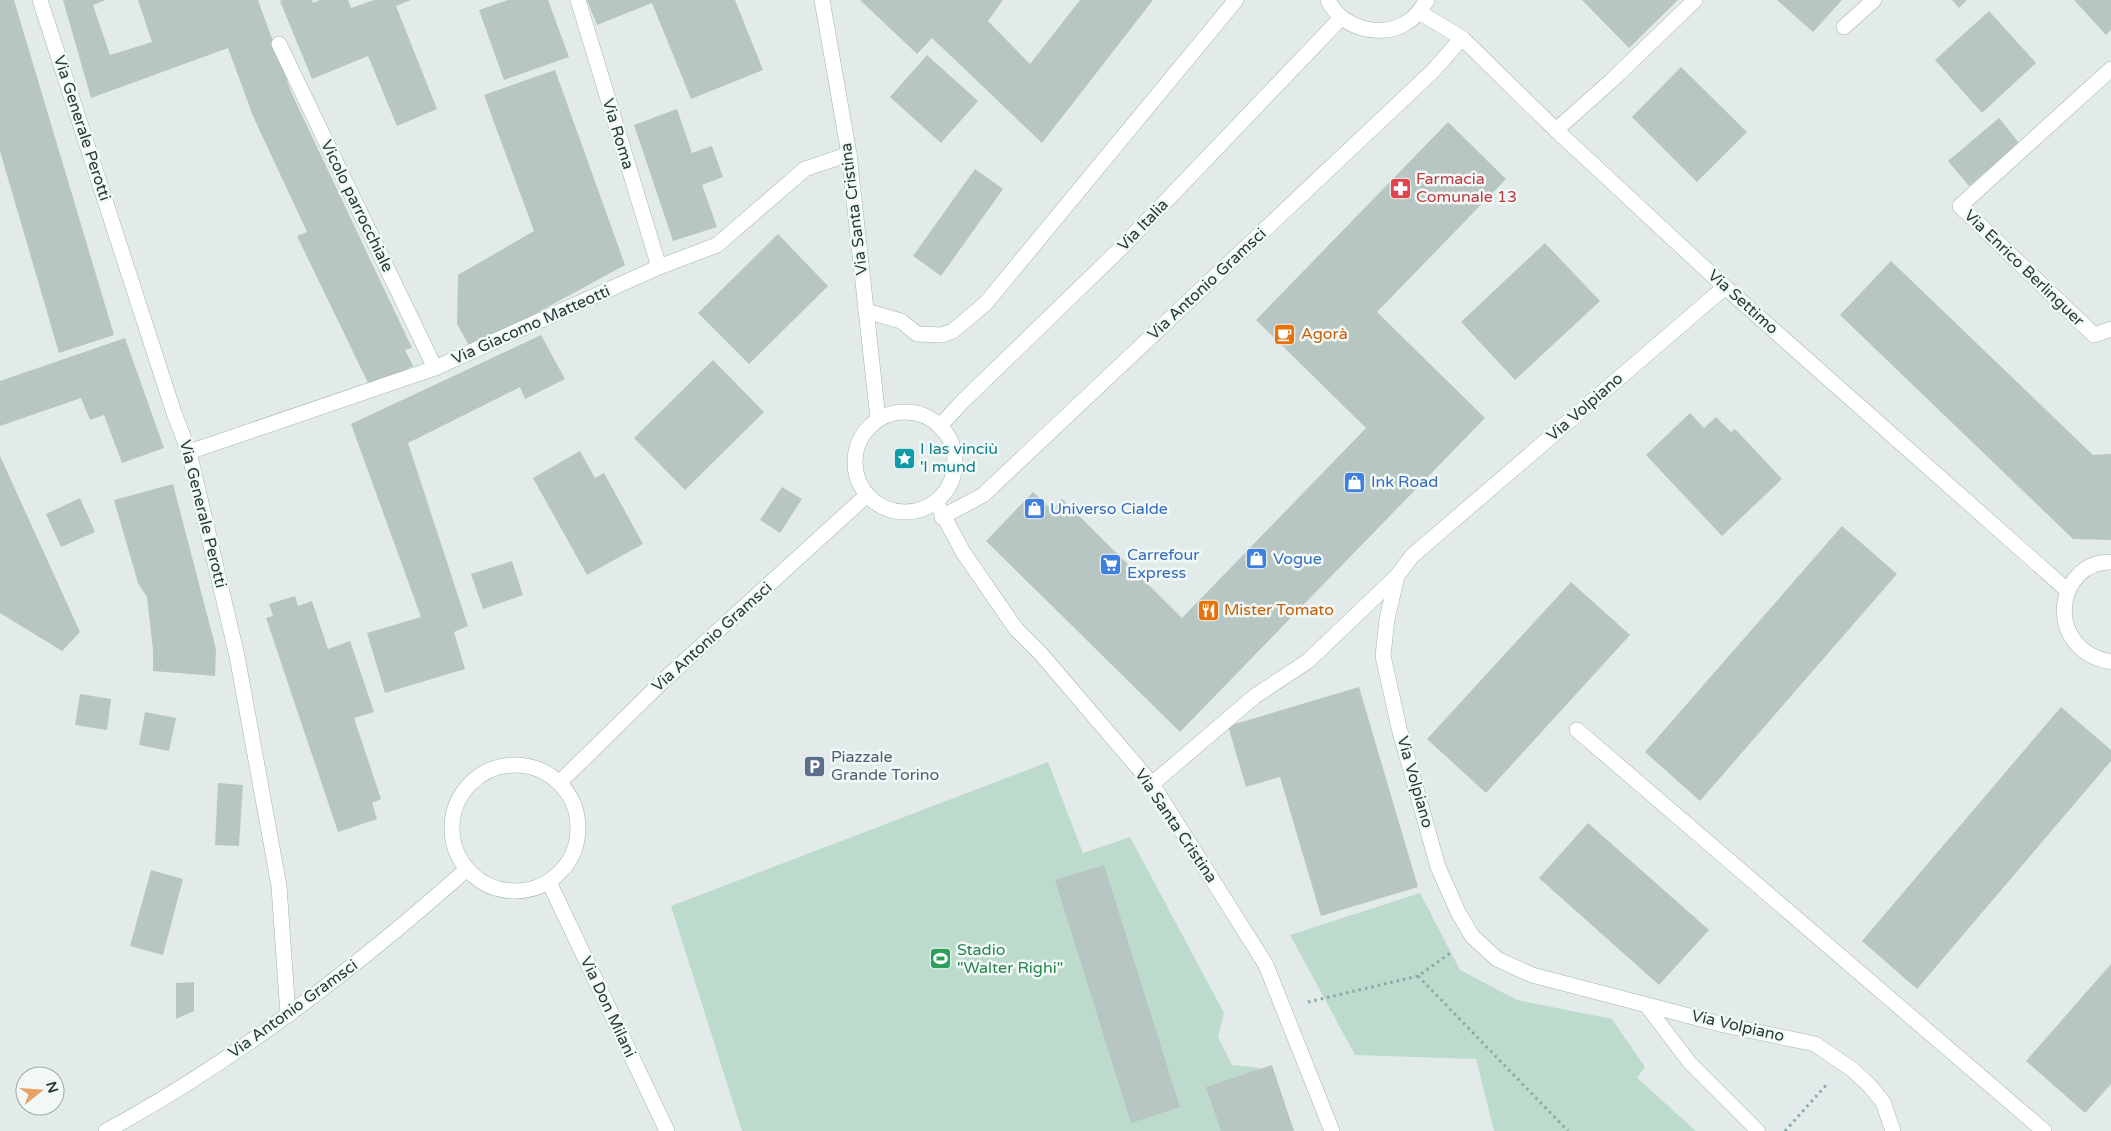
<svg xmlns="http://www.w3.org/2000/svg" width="2111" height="1131" font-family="'Varela Round',sans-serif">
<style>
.green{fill:#bddbcc}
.building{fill:#b8c6c3}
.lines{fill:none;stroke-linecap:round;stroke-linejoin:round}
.lane-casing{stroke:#a5b3b1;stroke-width:15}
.street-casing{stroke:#a5b3b1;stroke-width:16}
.secondary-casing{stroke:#a2b6b3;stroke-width:16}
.path{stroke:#85aca9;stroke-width:3;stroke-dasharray:2.5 4;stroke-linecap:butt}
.lane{stroke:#fff;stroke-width:14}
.street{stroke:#fff;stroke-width:15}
.secondary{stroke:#fff;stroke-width:15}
.labels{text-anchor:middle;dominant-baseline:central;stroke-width:5;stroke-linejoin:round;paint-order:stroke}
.street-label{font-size:16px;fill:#243b3a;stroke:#f2f8f6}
.health-label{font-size:16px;fill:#be3a42;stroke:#f2f8f6;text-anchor:start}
.food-label{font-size:16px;fill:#c56008;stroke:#f2f8f6;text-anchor:start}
.culture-label{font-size:16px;fill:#0d838f;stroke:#f2f8f6;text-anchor:start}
.shop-label{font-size:16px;fill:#366cbe;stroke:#f2f8f6;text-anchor:start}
.service-label{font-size:16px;fill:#4e5e75;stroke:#f2f8f6;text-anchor:start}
.leisure-label{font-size:16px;fill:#27864d;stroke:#f2f8f6;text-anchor:start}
</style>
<rect width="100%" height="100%" fill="#e2ebe9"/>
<g class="green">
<path d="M1048,762L1083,853L1130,837L1224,1013L1218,1037L1232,1065L1260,1068L1281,1131H742L671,906Z"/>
<path d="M1420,893L1460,970L1517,1000L1612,1019L1645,1067L1637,1078L1696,1131H1494L1476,1059L1355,1055L1290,935Z"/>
</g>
<g class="building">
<path d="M0,0H14L114,335L59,353L0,151Z"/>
<path d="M63,0H106L93,5L110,55L152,42L138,0H258L292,94L412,348L405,350L413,366L370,387L297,236L307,232L253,116L228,48L91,98Z"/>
<path d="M283,0H312L313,3L320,0H348L351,8L374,0H411L396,6L437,109L397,126L368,56L312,79L280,1Z"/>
<path d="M508,0H548L569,57L504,80L479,10Z"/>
<path d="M587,0H735L763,70L691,99L652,3L597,25Z"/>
<path d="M860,0H1003L988,21L1030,64L1080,0H1153L1042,143L932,38L917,54Z"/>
<path d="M1582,0H1678L1629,48Z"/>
<path d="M1777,0H1842L1813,32Z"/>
<path d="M1952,0H1967L1959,8Z"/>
<path d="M2074,0H2111V30L2106,35Z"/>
<path d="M1989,11L2036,63L1982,113L1935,60Z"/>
<path d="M927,55L978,101L941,143L890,97Z"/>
<path d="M1681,67L1747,132L1697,182L1632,117Z"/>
<path d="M555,70L625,265L471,349L457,324L458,275L534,231L484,95Z"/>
<path d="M677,109L692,153L712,146L723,177L702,185L717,227L673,241L634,125Z"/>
<path d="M1999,118L2019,143L1969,186L1948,161Z"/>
<path d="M1448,122L1506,179L1377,312L1485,418L1180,732L986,541L1033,492L1052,510L1062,499L1182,618L1366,428L1256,320Z"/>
<path d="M975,169L1003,189L941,276L913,256Z"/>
<path d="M778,234L828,286L749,364L698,313Z"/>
<path d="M1545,243L1600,301L1515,380L1461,322Z"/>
<path d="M1891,261L2093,455L2111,454V540L2073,539L1840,315Z"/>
<path d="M541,335L565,379L525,399L520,387L408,443L468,626L454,632L465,669L385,693L367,633L421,617L351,424Z"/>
<path d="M125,338L164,448L122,463L104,415L90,420L81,398L0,426V381Z"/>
<path d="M713,360L764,412L685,490L634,438Z"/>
<path d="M1690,413L1704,428L1716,417L1731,432L1735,429L1782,479L1722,536L1646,455Z"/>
<path d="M580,451L595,478L604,473L643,544L587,575L533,478Z"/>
<path d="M0,456L80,632L62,651L0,613Z"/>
<path d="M173,484L216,649L215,676L153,671V650L147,597L138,583L114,500Z"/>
<path d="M782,487L802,499L780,533L760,520Z"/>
<path d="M80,498L95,532L61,547L46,514Z"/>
<path d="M1842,526L1897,574L1700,801L1645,752Z"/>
<path d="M512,561L523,595L483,609L471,574Z"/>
<path d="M1571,582L1630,635L1486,793L1427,739Z"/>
<path d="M295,596L298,606L312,601L328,649L350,641L374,712L354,718L381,799L372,803L377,819L338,832L266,618L273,616L269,604Z"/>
<path d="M1359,687L1418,887L1321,916L1280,777L1246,787L1228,726Z"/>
<path d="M80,694L111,699L107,730L75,725Z"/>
<path d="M2061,707L2111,750V761L1917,989L1862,941Z"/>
<path d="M145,712L176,718L169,751L139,745Z"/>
<path d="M218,783L243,785L239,846L215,845Z"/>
<path d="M1588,823L1709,930L1659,985L1539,878Z"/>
<path d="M1104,865L1180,1107L1131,1123L1055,880Z"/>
<path d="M151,870L183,879L163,955L130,946Z"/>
<path d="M2111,964V1084L2085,1113L2026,1061Z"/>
<path d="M194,982V1011L176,1019V983Z"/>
<path d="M1272,1065L1294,1131H1221L1206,1087Z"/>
</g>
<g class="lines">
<defs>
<path id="lane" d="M1645,1004L1690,1063L1758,1131"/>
<g id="street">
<path d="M40,0L174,413L189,452L237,656L279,886L288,1015"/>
<path d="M578,0L659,267"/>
<path d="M822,0L849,154L878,419"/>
<path d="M1419,12L1462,38L1556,130L1725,287L2068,591"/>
<path d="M1844,27L1874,0"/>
<path d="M279,44L435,368"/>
<path d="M2111,69L1960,206L2094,335L2111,329"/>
<path d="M1556,130L1611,81L1695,0"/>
<path d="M1725,287L1412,556L1397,576L1387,619L1383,656L1399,728L1438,867L1458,912L1472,936L1497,959L1532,975L1724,1025L1815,1044L1853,1070L1869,1085L1883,1102L1893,1131"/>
<path d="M866,311L901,321L917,334L942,335L953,331L986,303L1236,0"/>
<path d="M189,452L435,368L659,267L717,245L805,169L849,154"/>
<path d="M936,502L963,552L1016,629L1041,654L1152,784L1266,965L1332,1131"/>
<path d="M942,517L983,495L1433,71L1462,38"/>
<path d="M2111,562C2056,561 2042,649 2111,662"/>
<path d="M1577,730L2044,1131"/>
<path d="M1152,784L1255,696L1308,661L1397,576"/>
</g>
<g id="secondary">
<path d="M1328,0C1341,28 1380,39 1406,23C1415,18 1421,9 1427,0"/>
<circle cx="905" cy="462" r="50"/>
<path d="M940,426L962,402L1122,247L1341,18"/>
<circle cx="515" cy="828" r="63"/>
<path d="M560,782L665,679L867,495"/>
<path d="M549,882L667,1131"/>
<path d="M106,1131C237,1060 356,968 467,869"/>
</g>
</defs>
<use href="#lane" class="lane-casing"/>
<use href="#street" class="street-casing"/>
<use href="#secondary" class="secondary-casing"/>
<g class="path">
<path d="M1418,976L1568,1131"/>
<path d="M1308,1002L1418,976L1453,951"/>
<path d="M1785,1131L1828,1083"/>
</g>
<use href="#lane" class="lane"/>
<use href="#street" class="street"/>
<use href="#secondary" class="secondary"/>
</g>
<defs>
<symbol id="pharmacy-square" viewBox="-11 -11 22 22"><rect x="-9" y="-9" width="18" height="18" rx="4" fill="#e0444e" stroke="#f2f8f6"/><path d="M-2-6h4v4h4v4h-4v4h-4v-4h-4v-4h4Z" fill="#fff"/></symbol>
<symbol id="cafe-square" viewBox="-11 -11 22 22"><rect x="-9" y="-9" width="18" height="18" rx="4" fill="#e8710a" stroke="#f2f8f6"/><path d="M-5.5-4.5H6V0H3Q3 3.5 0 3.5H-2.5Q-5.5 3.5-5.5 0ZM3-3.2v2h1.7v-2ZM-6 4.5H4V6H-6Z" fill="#fff"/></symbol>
<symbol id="sight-square" viewBox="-11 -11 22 22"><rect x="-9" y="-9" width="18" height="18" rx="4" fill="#0f9aa8" stroke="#f2f8f6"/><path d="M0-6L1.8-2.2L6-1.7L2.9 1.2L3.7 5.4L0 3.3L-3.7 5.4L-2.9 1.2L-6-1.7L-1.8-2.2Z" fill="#fff"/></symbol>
<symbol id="shop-square" viewBox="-11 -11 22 22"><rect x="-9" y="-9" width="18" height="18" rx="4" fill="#3f7fe0" stroke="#f2f8f6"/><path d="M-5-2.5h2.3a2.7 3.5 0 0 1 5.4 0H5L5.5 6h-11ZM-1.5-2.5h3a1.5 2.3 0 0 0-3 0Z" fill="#fff"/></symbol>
<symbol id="supermarket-square" viewBox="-11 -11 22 22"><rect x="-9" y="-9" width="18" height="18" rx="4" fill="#3f7fe0" stroke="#f2f8f6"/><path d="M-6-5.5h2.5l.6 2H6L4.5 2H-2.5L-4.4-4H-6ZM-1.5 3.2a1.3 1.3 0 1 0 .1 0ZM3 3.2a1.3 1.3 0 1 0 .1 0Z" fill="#fff"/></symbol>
<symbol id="restaurant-square" viewBox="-11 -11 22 22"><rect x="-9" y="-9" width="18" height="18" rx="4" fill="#e8710a" stroke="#f2f8f6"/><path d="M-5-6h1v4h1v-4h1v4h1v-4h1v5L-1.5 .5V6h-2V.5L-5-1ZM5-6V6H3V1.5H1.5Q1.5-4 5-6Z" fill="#fff"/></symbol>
<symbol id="parking-square" viewBox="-11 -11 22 22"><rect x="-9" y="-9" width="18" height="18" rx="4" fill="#5c6f8a" stroke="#f2f8f6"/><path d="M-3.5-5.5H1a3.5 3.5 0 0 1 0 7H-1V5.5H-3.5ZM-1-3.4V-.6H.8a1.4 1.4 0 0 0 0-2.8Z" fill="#fff"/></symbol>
<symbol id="stadium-square" viewBox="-11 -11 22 22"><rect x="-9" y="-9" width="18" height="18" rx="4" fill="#2e9e5b" stroke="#f2f8f6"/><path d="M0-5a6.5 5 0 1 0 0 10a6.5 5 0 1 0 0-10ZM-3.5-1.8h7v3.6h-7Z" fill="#fff"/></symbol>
</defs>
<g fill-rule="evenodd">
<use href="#pharmacy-square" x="1388" y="176" width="25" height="25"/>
<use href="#cafe-square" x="1272" y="322" width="25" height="25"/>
<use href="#sight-square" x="892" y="446" width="25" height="25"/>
<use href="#shop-square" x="1342" y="470" width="25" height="25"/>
<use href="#shop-square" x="1022" y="496" width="25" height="25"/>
<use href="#shop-square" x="1244" y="546" width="25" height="25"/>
<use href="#supermarket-square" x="1098" y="552" width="25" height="25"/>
<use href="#restaurant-square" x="1196" y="598" width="25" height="25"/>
<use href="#parking-square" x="802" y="754" width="25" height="25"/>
<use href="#stadium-square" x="928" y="946" width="25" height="25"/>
</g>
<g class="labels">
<g class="street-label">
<text transform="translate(82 128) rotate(72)">Via Generale Perotti</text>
<text transform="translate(618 134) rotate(73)">Via Roma</text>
<text transform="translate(357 206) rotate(64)">Vicolo parrocchiale</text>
<text transform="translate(854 209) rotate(-97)">Via Santa Cristina</text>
<text transform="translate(1143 225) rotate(-46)">Via Italia</text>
<text transform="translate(2024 268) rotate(44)">Via Enrico Berlinguer</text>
<text transform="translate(1207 284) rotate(-43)">Via Antonio Gramsci</text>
<text transform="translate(1743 302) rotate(42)">Via Settimo</text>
<text transform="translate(531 325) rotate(-24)">Via Giacomo Matteotti</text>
<text transform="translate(1585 407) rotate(-41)">Via Volpiano</text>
<text transform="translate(203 514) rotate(76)">Via Generale Perotti</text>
<text transform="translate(712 637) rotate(-42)">Via Antonio Gramsci</text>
<text transform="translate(1415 782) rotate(74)">Via Volpiano</text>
<text transform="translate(1176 826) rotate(56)">Via Santa Cristina</text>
<text transform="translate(608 1007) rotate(65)">Via Don Milani</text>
<text transform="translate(293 1009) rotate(-36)">Via Antonio Gramsci</text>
<text transform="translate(1738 1026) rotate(13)">Via Volpiano</text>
</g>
<g class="health-label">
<text x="1416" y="179">Farmacia<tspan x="1416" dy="18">Comunale 13</tspan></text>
</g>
<g class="food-label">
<text x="1301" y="334">Agorà</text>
<text x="1224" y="610">Mister Tomato</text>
</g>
<g class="culture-label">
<text x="920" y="449">I las vinciù<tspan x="920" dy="18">'l mund</tspan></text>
</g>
<g class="shop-label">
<text x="1371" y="482">Ink Road</text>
<text x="1050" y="509">Universo Cialde</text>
<text x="1127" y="555">Carrefour<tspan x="1127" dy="18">Express</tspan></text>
<text x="1273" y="559">Vogue</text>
</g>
<g class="service-label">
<text x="831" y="757">Piazzale<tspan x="831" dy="18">Grande Torino</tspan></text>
</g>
<g class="leisure-label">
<text x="957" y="950">Stadio<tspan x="957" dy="18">"Walter Righi"</tspan></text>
</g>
</g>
<g transform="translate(40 1091) rotate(73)"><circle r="24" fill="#f2f8f6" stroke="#a0acab"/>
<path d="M0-4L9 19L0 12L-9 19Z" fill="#e7a265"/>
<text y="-8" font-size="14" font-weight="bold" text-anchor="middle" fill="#243b3a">N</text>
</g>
</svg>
